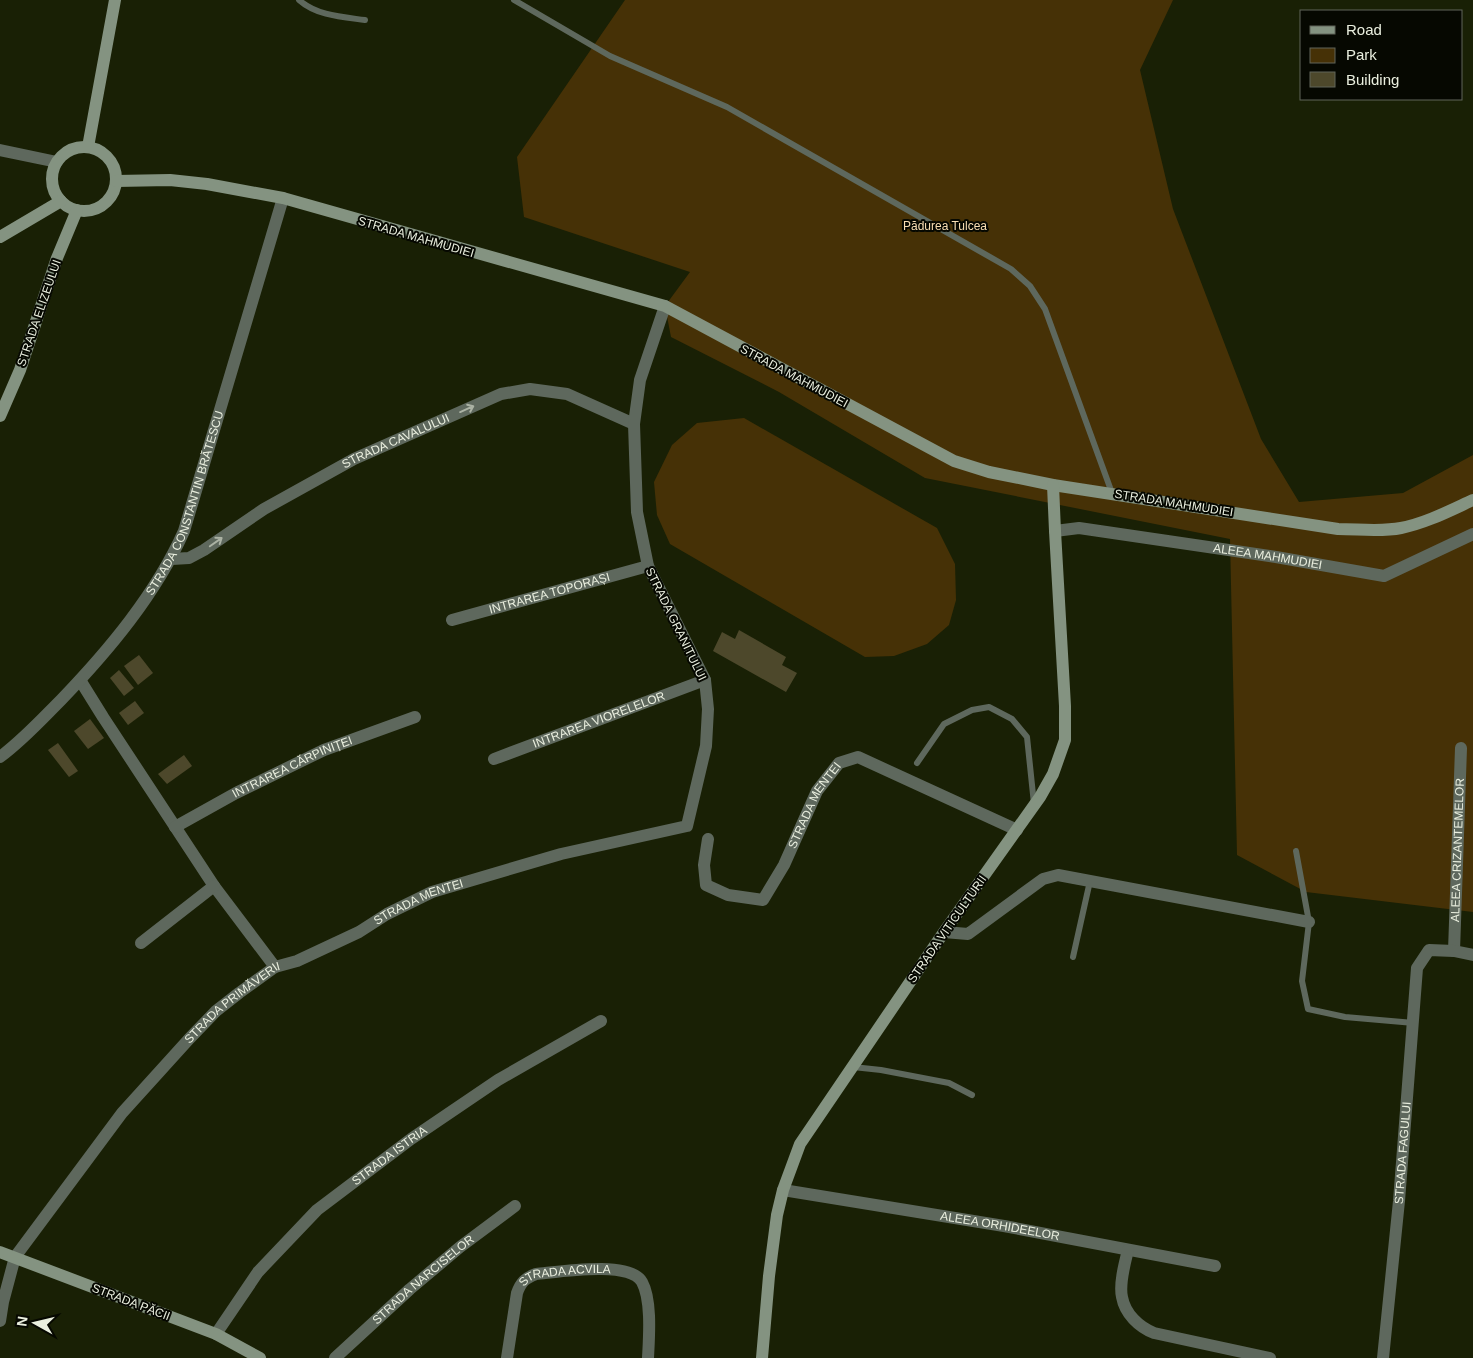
<svg xmlns="http://www.w3.org/2000/svg" width="1473" height="1358" font-family="Arial,sans-serif">
<style>
.green{fill:#463106}
.building{fill:#4d482b}
.lines{fill:none;stroke-linecap:round;stroke-linejoin:round}
.lane{stroke:#5e685d;stroke-width:6}
.street{stroke:#5e685d;stroke-width:12}
.secondary{stroke:#849381;stroke-width:12}
.oneway{stroke:#abb2a4}
.labels{text-anchor:middle;dominant-baseline:central;stroke-width:4;stroke-linejoin:round;paint-order:stroke}
.park-label{font-size:12px;fill:#f8deb3;stroke:#060801}
.street-label{font-size:12px;fill:#eaefdf;stroke:#060801}
</style>
<rect width="100%" height="100%" fill="#192005"/>
<g class="green">
<path d="M625,0H1173L1140,70L1173,209L1261,439L1299,502L1403,493L1473,455V912L1306,892L1237,855L1230,539L925,478L779,392L671,337L665,306L690,272L524,217L517,157Z"/>
<path d="M744,418L937,528L955,564L956,600L949,625L927,644L894,656L865,657L670,544L657,515L654,482L672,445L697,423Z"/>
</g>
<g class="building">
<path d="M739,630L786,657L782,665L797,673L786,692L713,651L722,632L735,639Z"/>
<path d="M139,655L153,673L138,685L124,666Z"/>
<path d="M119,670L134,688L124,696L110,678Z"/>
<path d="M135,701L144,713L128,725L119,713Z"/>
<path d="M90,719L104,738L88,749L74,731Z"/>
<path d="M58,743L78,771L69,777L48,750Z"/>
<path d="M184,755L192,766L167,784L158,774Z"/>
</g>
<g class="lines">
<g class="lane">
<path d="M299,0C317,16 343,17 365,20"/>
<path d="M514,0L610,56L727,107L1011,269L1030,286L1045,309L1112,493"/>
<path d="M917,763L944,724L972,710L989,707L1012,719L1027,737L1034,804"/>
<path d="M1296,851L1309,922L1302,981L1308,1009L1345,1017L1414,1023"/>
<path d="M1073,957L1090,881"/>
<path d="M853,1067L881,1070L949,1083L972,1095"/>
</g>
<g class="street">
<path d="M0,150L57,162"/>
<path id="s1" d="M1055,531L1079,528L1276,557L1384,576L1473,534"/>
<path id="s2" d="M172,559L189,558L204,550L264,509L354,459L501,394L530,389L567,394L634,424"/>
<path id="s3" d="M452,620L648,566"/>
<path d="M80,680L103,717L214,886L275,967"/>
<path id="s4" d="M0,757C23,740 41,720 61,700C109,650 156,594 184,531L283,198"/>
<path id="s5" d="M494,759L705,680"/>
<path id="s6" d="M175,827L236,793L324,750L415,717"/>
<path id="s7" d="M708,839L704,865L706,885L728,895L763,900L784,865L817,791L839,763L858,757L1017,830"/>
<path d="M944,932L968,934L1043,879L1058,875L1309,922"/>
<path d="M141,943L214,886"/>
<path id="s8" d="M1454,951L1461,748"/>
<path id="s9" d="M783,1190L1004,1226L1215,1266"/>
<path d="M1128,1250C1125,1262 1119,1284 1122,1297C1125,1314 1139,1327 1154,1333L1270,1358"/>
<path id="s10" d="M0,1321L3,1302L15,1257L122,1113L189,1039L216,1011L239,993L275,967L297,961L359,932L387,914L432,892L561,854L687,826L706,746L708,709L705,680L648,566L637,512L634,424L640,380L665,306"/>
<path id="s11" d="M216,1334L258,1272L317,1210L411,1139L498,1080L601,1021"/>
<path id="s12" d="M335,1358L410,1289L460,1247L515,1206"/>
<path id="s13" d="M507,1358L517,1293C521,1282 525,1278 536,1274C558,1272 630,1260 642,1282C652,1300 649,1338 648,1358"/>
<path id="s14" d="M1383,1358L1399,1201L1417,968L1429,950L1454,951L1473,955"/>
</g>
<g class="secondary">
<path d="M88,147L115,0"/>
<circle cx="84" cy="179" r="32"/>
<path d="M116,181L170,180L207,184L283,198L665,306L954,461L989,472L1053,485L1338,529C1359,529 1381,532 1401,528C1426,523 1449,511 1473,500"/>
<path d="M0,237L61,201"/>
<path d="M0,416L20,370L57,258L77,210"/>
<path d="M0,1252L216,1334L260,1358"/>
<path d="M762,1358L769,1276L777,1215L783,1190L800,1144L944,932L1040,797L1053,774L1065,740V706L1055,531L1053,485"/>
</g>
</g>
<defs><path id="oneway-shaft" d="M-6 0H5M1.5-3L5.5 0L1.5 3" fill="none" stroke-width="1.6" stroke-linecap="round" stroke-linejoin="round" transform="scale(1.25)"/></defs>
<g class="oneway">
<use href="#oneway-shaft" transform="translate(467 409) rotate(-24)"/>
<use href="#oneway-shaft" transform="translate(216 542) rotate(-35)"/>
</g>
<g class="labels">
<g class="park-label">
<text x="945" y="226">Pădurea Tulcea</text>
</g>
<g class="street-label">
<text transform="translate(416 237) rotate(16)">STRADA MAHMUDIEI</text>
<text transform="translate(39 313) rotate(-71)">STRADA ELIZEULUI</text>
<text transform="translate(794 376) rotate(28)">STRADA MAHMUDIEI</text>
<text stroke="none"><textPath href="#s2" startOffset="255">STRADA CAVALULUI</textPath></text>
<text stroke="none"><textPath href="#s4" startOffset="320">STRADA CONSTANTIN BRĂTESCU</textPath></text>
<text transform="translate(1174 503) rotate(9)">STRADA MAHMUDIEI</text>
<text stroke="none"><textPath href="#s1" startOffset="215">ALEEA MAHMUDIEI</textPath></text>
<text stroke="none"><textPath href="#s3" startOffset="101">INTRAREA TOPORAȘI</textPath></text>
<text transform="translate(676 624) rotate(64)">STRADA GRANITULUI</text>
<text stroke="none"><textPath href="#s5" startOffset="112">INTRAREA VIORELELOR</textPath></text>
<text stroke="none"><textPath href="#s6" startOffset="132">INTRAREA CĂRPINIȚEI</textPath></text>
<text stroke="none"><textPath href="#s7" startOffset="214">STRADA MENTEI</textPath></text>
<text stroke="none"><textPath href="#s8" startOffset="101">ALEEA CRIZANTEMELOR</textPath></text>
<text stroke="none"><textPath href="#s10" startOffset="616">STRADA MENTEI</textPath></text>
<text transform="translate(947 929) rotate(-55)">STRADA VITICULTURII</text>
<text stroke="none"><textPath href="#s10" startOffset="402">STRADA PRIMĂVERII</textPath></text>
<text stroke="none"><textPath href="#s14" startOffset="206">STRADA FAGULUI</textPath></text>
<text stroke="none"><textPath href="#s11" startOffset="251">STRADA ISTRIA</textPath></text>
<text stroke="none"><textPath href="#s9" startOffset="220">ALEEA ORHIDEELOR</textPath></text>
<text stroke="none"><textPath href="#s13" startOffset="122">STRADA ACVILA</textPath></text>
<text stroke="none"><textPath href="#s12" startOffset="118">STRADA NARCISELOR</textPath></text>
<text transform="translate(131 1302) rotate(21)">STRADA PĂCII</text>
</g>
</g>
<rect x="1300" y="10" width="162" height="90" fill="#060801" stroke="#61645a"/>
<rect x="1310" y="26" width="25" height="8" fill="#849381" stroke="#61645a"/>
<text x="1346" y="35" font-size="15" fill="#eaefdf">Road</text>
<rect x="1310" y="48" width="25" height="15" fill="#463106" stroke="#61645a"/>
<text x="1346" y="60" font-size="15" fill="#eaefdf">Park</text>
<rect x="1310" y="72" width="25" height="15" fill="#4d482b" stroke="#61645a"/>
<text x="1346" y="85" font-size="15" fill="#eaefdf">Building</text>
<g transform="translate(35 1323) rotate(278)" stroke="#060801" stroke-width="4" paint-order="stroke">
<path d="M0-4L9 19L0 12L-9 19Z" fill="#eaefdf"/>
<text y="-8" font-size="14" font-weight="bold" text-anchor="middle" fill="#eaefdf">N</text>
</g>
</svg>
